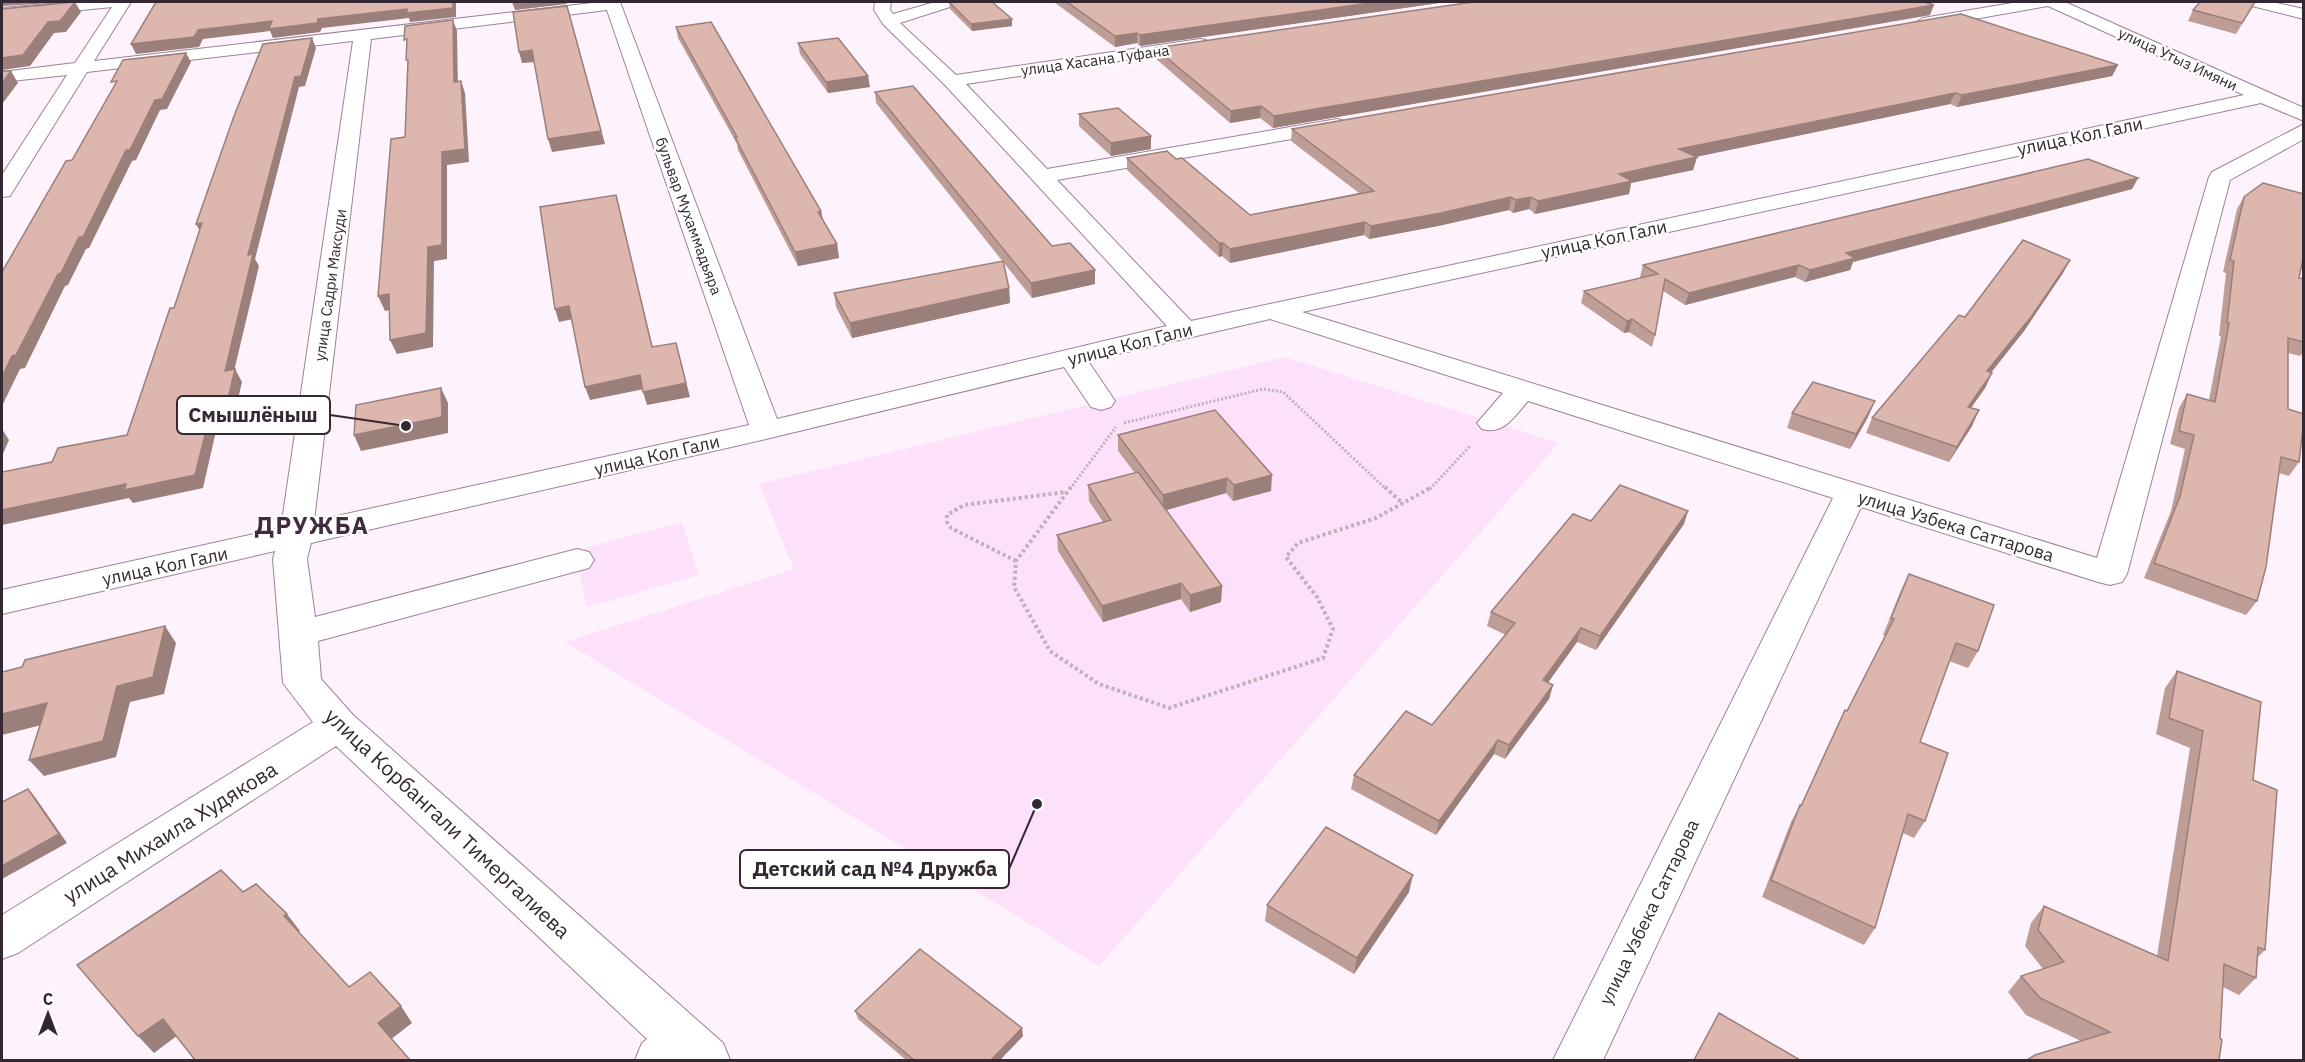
<svg xmlns="http://www.w3.org/2000/svg" width="2305" height="1062" font-family="'IBM Plex Sans',sans-serif">
<style>
.built{fill:#fde1fa}
.lines{fill:none;stroke-linecap:round;stroke-linejoin:round}
.minor-casing{stroke:#9c8299;stroke-width:2}
.path-far1{stroke:#bdb1bc;stroke-width:3;stroke-dasharray:2 2;stroke-linecap:butt}
.path{stroke:#bdb1bc;stroke-width:4;stroke-dasharray:3 3;stroke-linecap:butt}
.minor{fill:#fff;fill-rule:evenodd}
.wall{fill:#be9d96}
.shaded-wall{fill:#9b7f7a}
.building{fill:#ddb6ae;stroke:#9b7f7a;stroke-width:1.5}
.labels{text-anchor:middle;dominant-baseline:central;stroke-width:4.5;stroke-linejoin:round;paint-order:stroke}
.far-street-label{font-size:15px;fill:#342933;stroke:#fff}
.street-label{font-size:18px;fill:#342933;stroke:#fff}
.near-street-label{font-size:21px;fill:#342933;stroke:#fff}
.district-label{font-size:24px;font-weight:bold;letter-spacing:1.5px;fill:#412b3f;stroke:#fff}
.leader{fill:none;stroke:#342933;stroke-width:2}
.callout-dot{fill:#342933;stroke:#fff;stroke-width:2}
.callout{fill:#fff;stroke:#342933;stroke-width:2}
.callout-label{font-size:20px;text-anchor:middle;font-weight:bold;fill:#342933}
</style>
<rect width="100%" height="100%" fill="#fef2fd"/>
<g class="built">
<path d="M1285,357L1559,443L1099,966L565,642L794,569L759,484Z"/>
<path d="M682,522L699,575L587,607L574,551Z"/>
</g>
<g class="lines">
<defs>
<g id="minor">
<path d="M72,2H131L94,61L601,2H620L777,419L1167,326L945,85L883,24L874,10L875,2H891L890,10L893,14L935,2H958L956,5L900,23L956,75L1200,39L1206,40L1209,44L1206,48L1200,49L966,84L1047,169L1337,119L1344,121L1347,125L1344,129L1337,131L1057,180L1191,321L2244,95L2048,6L1923,28L1915,23L1923,18L2018,2H2065L2304,108V121L2261,103L1302,312L2097,558L2209,177L2212,172L2304,124V139L2230,180L2127,574L2122,582L2110,585L2098,582L1861,507L1603,1060H1553L1833,498L1528,401C1514,417 1504,435 1482,429L1477,423L1503,393L1270,319L1088,361L1115,401L1111,407L1101,410L1091,407L1064,367L766,439L311,543L307,559L315,617L577,549L589,552L594,560L589,568L318,641L321,679L353,715L723,1043L730,1060H635L642,1043L647,1039L336,746L18,953L2,959V915L313,722L283,683L273,559L275,551L2,614V590L281,528L353,41L87,72L13,191L10,196L2,197V175L67,75L2,82V72L75,63L112,7L2,18V8ZM607,10L749,425L314,521L371,39Z"/>
<path d="M2246,2H2272L2304,9V19L2248,5Z"/>
</g>
</defs>
<use href="#minor" class="minor-casing"/>
<g class="path-far1">
<path d="M1124,423L1263,389L1283,392L1386,489"/>
<path d="M1070,489L1116,427"/>
<path d="M1430,489L1471,445"/>
</g>
<g class="path">
<path d="M1071,487L1016,561L1014,587L1050,651L1099,684L1169,708L1323,658L1333,629L1317,597L1286,557L1298,543L1376,518L1432,487"/>
<path d="M1385,487L1403,504"/>
<path d="M1016,561L951,528L947,522V515L964,505L1066,492"/>
</g>
<use href="#minor" class="minor"/>
</g>
<g class="wall">
<path d="M949,2L1012,26L972,31L950,9Z"/>
<path d="M1054,2H1446L1140,46L1137,43L1115,47Z"/>
<path d="M2255,2L2236,34L2188,21L2193,10Z"/>
<path d="M1930,15L1273,128L1260,118L1230,123L1155,58V48Z"/>
<path d="M676,27L821,211L823,221L837,244L839,258L798,266L738,150L737,144L678,38Z"/>
<path d="M798,43L870,87L828,93L800,54Z"/>
<path d="M2118,65L2112,76L1957,107L1950,104L1696,157H1697L1693,170L1631,183L1629,194L1535,214L1529,209L1513,213L1509,210L1438,226L1369,239L1364,235L1230,263L1222,256L1219,257L1127,170V158L1176,159L1250,215L1359,193L1291,141L1292,129Z"/>
<path d="M875,92L1052,246L1095,270V284L1032,298L876,103Z"/>
<path d="M1079,114L1151,136V149L1111,156L1079,126Z"/>
<path d="M2138,178L2132,189L1853,262L1850,270L1805,282L1795,277L1685,305L1663,291L1655,335L1652,347L1629,332L1624,333L1581,303L1584,291L1641,278L1640,277L1643,265Z"/>
<path d="M2244,197L2299,278L2304,279V351L2300,356L2288,353V409L2299,462L2289,476L2279,473L2257,601L2246,615L2144,578L2171,511L2185,449L2170,444L2179,408L2187,394L2209,400L2221,336H2219L2226,273L2223,272L2237,209Z"/>
<path d="M2070,260L2063,273L2024,331L1991,373H1992L1985,388L1971,408L1979,410L1972,426L1949,462L1866,433L1872,418L1965,317Z"/>
<path d="M1009,288L1010,303L852,338L836,307L834,293Z"/>
<path d="M1792,413L1868,417L1850,449L1787,428Z"/>
<path d="M1118,435L1271,491L1233,501L1226,493L1166,510L1222,586L1221,602L1190,612L1181,599L1103,622L1058,551L1057,535L1103,522L1089,501L1088,485L1135,473L1118,451Z"/>
<path d="M1591,521L1684,524L1596,650L1577,642L1548,682L1553,685L1549,699L1505,759L1494,754L1436,835L1351,789L1354,775L1432,725L1506,635L1487,626L1491,612Z"/>
<path d="M1909,574L1978,651L1968,668L1949,661L1920,742L1925,821L1914,838L1903,833L1875,928L1864,945L1762,897L1791,822L1800,805L1801,806L1845,710L1847,711L1886,636L1883,635L1901,590Z"/>
<path d="M2177,671L2253,780L2265,950L2258,957L2256,978L2239,995L2223,987L2220,1038L2081,1041L2026,1015L2008,992L2021,976L2043,969L2025,946L2031,923L2044,906L2157,956L2190,748L2156,734L2165,688Z"/>
<path d="M1409,892L1354,974L1265,921L1267,905Z"/>
<path d="M855,1011L1023,1036L1000,1060H906L858,1019Z"/>
</g>
<g class="shaded-wall">
<path d="M2,2H67L2,6Z"/>
<path d="M75,2L81,12L66,32L54,33L30,66L2,70V58Z"/>
<path d="M456,2V17L410,22L409,18L322,28L320,32L273,38L270,31L203,39L199,47L136,54L131,44L198,30L272,21L318,19Z"/>
<path d="M512,2H566L567,4L515,10Z"/>
<path d="M1377,2H1446L1140,46V35Z"/>
<path d="M1934,5L1930,15L1273,128L1274,116Z"/>
<path d="M570,17L605,144L552,152L548,139Z"/>
<path d="M1012,19V26L972,31L971,24Z"/>
<path d="M453,20L457,31L458,94L454,82Z"/>
<path d="M1137,33V43L1115,47V36Z"/>
<path d="M312,38L316,48L305,86L299,87L255,259L259,266L231,384L225,371L248,255L295,77Z"/>
<path d="M532,50L536,62L522,63L519,52Z"/>
<path d="M186,53L191,62L167,109L160,110L136,160L132,161L89,248L86,249L68,285L65,286L25,368L20,369L2,406V377L12,356L58,274L79,237L126,150L155,100Z"/>
<path d="M2118,65L2112,76L1957,107L1962,95Z"/>
<path d="M11,71L18,83L2,104V83Z"/>
<path d="M868,76L870,87L828,93L826,82Z"/>
<path d="M461,81L465,93L469,162L447,165V259L434,261L433,347L397,354L390,340L428,247L442,152Z"/>
<path d="M1955,93L1950,104L1676,161L1679,149Z"/>
<path d="M1261,106L1260,118L1230,123L1231,111Z"/>
<path d="M1151,136V149L1111,156V143Z"/>
<path d="M1697,157L1693,170L1631,183L1629,194L1535,214L1538,201L1619,174Z"/>
<path d="M2138,178L2132,189L1853,262L1850,270L1805,282L1810,270L1846,253Z"/>
<path d="M616,195L619,207L656,361L652,347Z"/>
<path d="M1511,197L1509,210L1438,226L1369,239L1371,226Z"/>
<path d="M1531,197L1529,209L1513,213L1516,200Z"/>
<path d="M821,211L824,225L818,212Z"/>
<path d="M1365,222L1364,235L1230,263V249Z"/>
<path d="M202,223V235L196,224Z"/>
<path d="M1219,243H1223L1222,256L1219,257Z"/>
<path d="M837,244L839,258L798,266L795,252Z"/>
<path d="M2070,260L2063,273L2024,331L1980,386L1987,371Z"/>
<path d="M1799,265L1795,277L1685,305L1689,293Z"/>
<path d="M1095,270V284L1032,298L1031,283Z"/>
<path d="M1009,288L1010,303L852,338L850,323Z"/>
<path d="M389,294L395,309L385,311L378,296Z"/>
<path d="M569,306L573,319L559,322L555,309Z"/>
<path d="M1632,319L1629,332L1624,333L1627,321Z"/>
<path d="M676,343L690,397L647,405L643,392Z"/>
<path d="M235,369L242,382L231,428L216,431L203,488L133,503L129,498L2,525V510L209,419Z"/>
<path d="M1992,373L1985,388L1961,422L1968,407Z"/>
<path d="M640,375L644,389L590,400L585,387Z"/>
<path d="M441,388L448,403V433L361,451L354,435Z"/>
<path d="M1875,401L1868,417L1850,449L1856,434Z"/>
<path d="M1979,410L1972,426L1949,462L1957,447Z"/>
<path d="M2,429L9,440L2,456Z"/>
<path d="M1272,475L1271,491L1233,501L1234,485Z"/>
<path d="M1227,478L1226,493L1163,511V495Z"/>
<path d="M1688,511L1684,524L1596,650L1600,636Z"/>
<path d="M1181,583V599L1103,622L1102,606Z"/>
<path d="M1222,586L1221,602L1190,612V595Z"/>
<path d="M165,626L176,643L164,694L130,702L116,757L44,776L29,760L117,686Z"/>
<path d="M1581,628L1577,642L1540,694L1543,680Z"/>
<path d="M1553,685L1549,699L1505,759L1509,745Z"/>
<path d="M47,703L61,720L2,735V714Z"/>
<path d="M1498,740L1494,754L1436,835L1439,821Z"/>
<path d="M28,789L35,797L67,843L2,879V866Z"/>
<path d="M1413,875L1409,892L1354,974L1357,958Z"/>
<path d="M287,914L300,931L297,933L284,916Z"/>
<path d="M401,1006L412,1023L390,1040L378,1023Z"/>
<path d="M163,1019L178,1035L154,1053L138,1036Z"/>
<path d="M1022,1028L1023,1036L1000,1060H991Z"/>
</g>
<g class="building">
<path d="M75,2L60,21L48,22L23,55L2,58V9Z"/>
<path d="M156,2H453V8L407,13V9L318,19L317,23L269,29L272,21L198,30L194,37L131,44Z"/>
<path d="M949,2H992L1012,19L971,24Z"/>
<path d="M1067,2H1377L1140,35L1137,33L1115,36Z"/>
<path d="M1473,2H1924L1934,5L1274,116L1261,106L1231,111L1155,48Z"/>
<path d="M2200,2H2255L2242,23L2193,10Z"/>
<path d="M567,6L601,131L548,139L532,50L519,52L513,12Z"/>
<path d="M1961,14L2118,65L1962,95L1955,93L1679,149L1697,157L1619,174L1632,181L1538,201L1531,197L1516,200L1511,197L1441,213L1371,226L1365,222L1230,249L1223,243H1219L1127,158L1167,151L1176,159L1182,158L1250,215L1374,191L1292,129Z"/>
<path d="M453,20L454,82L461,81L465,149L442,152V245L428,247L426,333L390,340L389,294L378,296L391,139L405,137L408,60H406L407,39L404,40L405,26Z"/>
<path d="M711,22L821,211L818,212L837,244L795,252L735,137H737L676,27Z"/>
<path d="M312,38L301,76L295,77L248,255L253,254L225,371L235,369L224,416L209,419L195,475L124,490L126,484L2,510V472L52,462L58,448L127,435L170,308H174L202,223L196,224L234,116L263,44Z"/>
<path d="M838,38L868,76L826,82L798,43Z"/>
<path d="M186,53L162,99L155,100L130,150H126L83,237H79L61,273L58,274L16,355L12,356L2,377V272L66,161L72,160L117,81L111,82L123,60Z"/>
<path d="M2,71H11L2,83Z"/>
<path d="M913,86L1052,246L1070,243L1095,270L1031,283L875,92Z"/>
<path d="M1118,108L1151,136L1111,143L1079,114Z"/>
<path d="M2088,159L2138,178L1846,253L1855,258L1810,270L1799,265L1689,293L1665,279L1655,335L1632,319L1627,321L1584,291L1658,274L1643,265Z"/>
<path d="M2263,183L2304,194V254L2299,278L2304,279V342L2288,338V409L2304,414V420L2299,462L2281,457L2266,567L2257,601L2154,563L2180,496L2194,435L2179,431L2187,394L2215,402L2229,323H2227L2234,261L2230,260L2244,197Z"/>
<path d="M616,195L652,347L676,343L686,383L643,392L640,375L585,387L569,306L555,309L540,207Z"/>
<path d="M2023,240L2070,260L2031,317L1987,371L1992,373L1968,407L1979,410L1957,447L1872,418L1959,315L1965,317Z"/>
<path d="M1003,261L1009,288L850,323L834,293Z"/>
<path d="M1813,382L1875,401L1856,434L1792,413Z"/>
<path d="M441,388L442,417L354,435L356,405Z"/>
<path d="M1215,410L1272,475L1234,485L1227,478L1163,495L1118,435Z"/>
<path d="M1138,472L1222,586L1190,595L1181,583L1102,606L1057,535L1111,520L1088,485Z"/>
<path d="M1620,485L1688,511L1600,636L1581,628L1543,680L1553,685L1509,745L1498,740L1439,821L1354,775L1406,711L1432,725L1515,623L1491,612L1573,514L1591,521Z"/>
<path d="M1909,574L1994,605L1978,651L1956,643L1920,742L1948,753L1925,821L1908,814L1875,928L1771,880L1800,805L1801,806L1845,710L1847,711L1894,619L1891,618Z"/>
<path d="M165,626L153,677L117,686L103,741L29,760L47,703L2,714V672L22,667L25,660Z"/>
<path d="M2177,671L2261,702L2253,780L2277,790L2265,950L2258,947L2256,978L2224,964L2220,1038L2222,1040L2219,1060H2027L2035,1055L2110,1032L2040,998L2021,976L2064,962L2038,930L2044,906L2168,961L2203,731L2169,718Z"/>
<path d="M28,789L59,834L2,866V802Z"/>
<path d="M1326,827L1413,875L1357,958L1267,905Z"/>
<path d="M221,870L243,892L256,884L287,914L284,916L349,987L370,972L401,1006L378,1023L410,1060H195L163,1019L138,1036L77,965Z"/>
<path d="M920,949L1022,1028L991,1060H914L855,1011Z"/>
<path d="M1719,1013L1800,1060H1694Z"/>
</g>
<g class="labels">
<g class="far-street-label">
<text transform="translate(2178 59) rotate(25)">улица Утыз Имяни</text>
<text transform="translate(1095 60) rotate(-8)">улица Хасана Туфана</text>
<text transform="translate(689 216) rotate(70)">бульвар Мухаммадьяра</text>
<text transform="translate(330 285) rotate(-82)">улица Садри Максуди</text>
</g>
<g class="street-label">
<text transform="translate(2080 136) rotate(-12)">улица Кол Гали</text>
<text transform="translate(1604 239) rotate(-12)">улица Кол Гали</text>
<text transform="translate(1130 344) rotate(-14)">улица Кол Гали</text>
<text transform="translate(657 455) rotate(-13)">улица Кол Гали</text>
<text transform="translate(1956 526) rotate(17)">улица Узбека Саттарова</text>
<text transform="translate(165 566) rotate(-12)">улица Кол Гали</text>
<text transform="translate(1649 912) rotate(-64)">улица Узбека Саттарова</text>
</g>
<g class="near-street-label">
<text transform="translate(448 823) rotate(43)">улица Корбангали Тимергалиева</text>
<text transform="translate(170 832) rotate(-32)">улица Михаила Худякова</text>
</g>
<g class="district-label">
<text x="312" y="525">ДРУЖБА</text>
</g>
</g>
<path class="leader" d="M406 426L330 415M1037 804L1009 869"/>
<g class="callout-dot">
<circle cx="406" cy="426" r="6"/>
<circle cx="1037" cy="804" r="6"/>
</g>
<g class="callout">
<rect x="177" y="396" width="153" height="38" rx="6"/>
<rect x="740" y="850" width="269" height="38" rx="6"/>
</g>
<g class="callout-label">
<text x="253" y="422">Смышлёныш</text>
<text x="875" y="876">Детский сад №4 Дружба</text>
</g>
<rect width="2305" height="1062" fill="none" stroke="#342933" stroke-width="6"/>
<g transform="translate(48 1014)" stroke="#ffffff" stroke-width="4.5" paint-order="stroke">
<path d="M0-4.5L10 22L0 15L-10 22Z" fill="#342933"/>
<text y="-9" font-size="16" font-weight="bold" text-anchor="middle" fill="#342933">С</text>
</g>
</svg>
